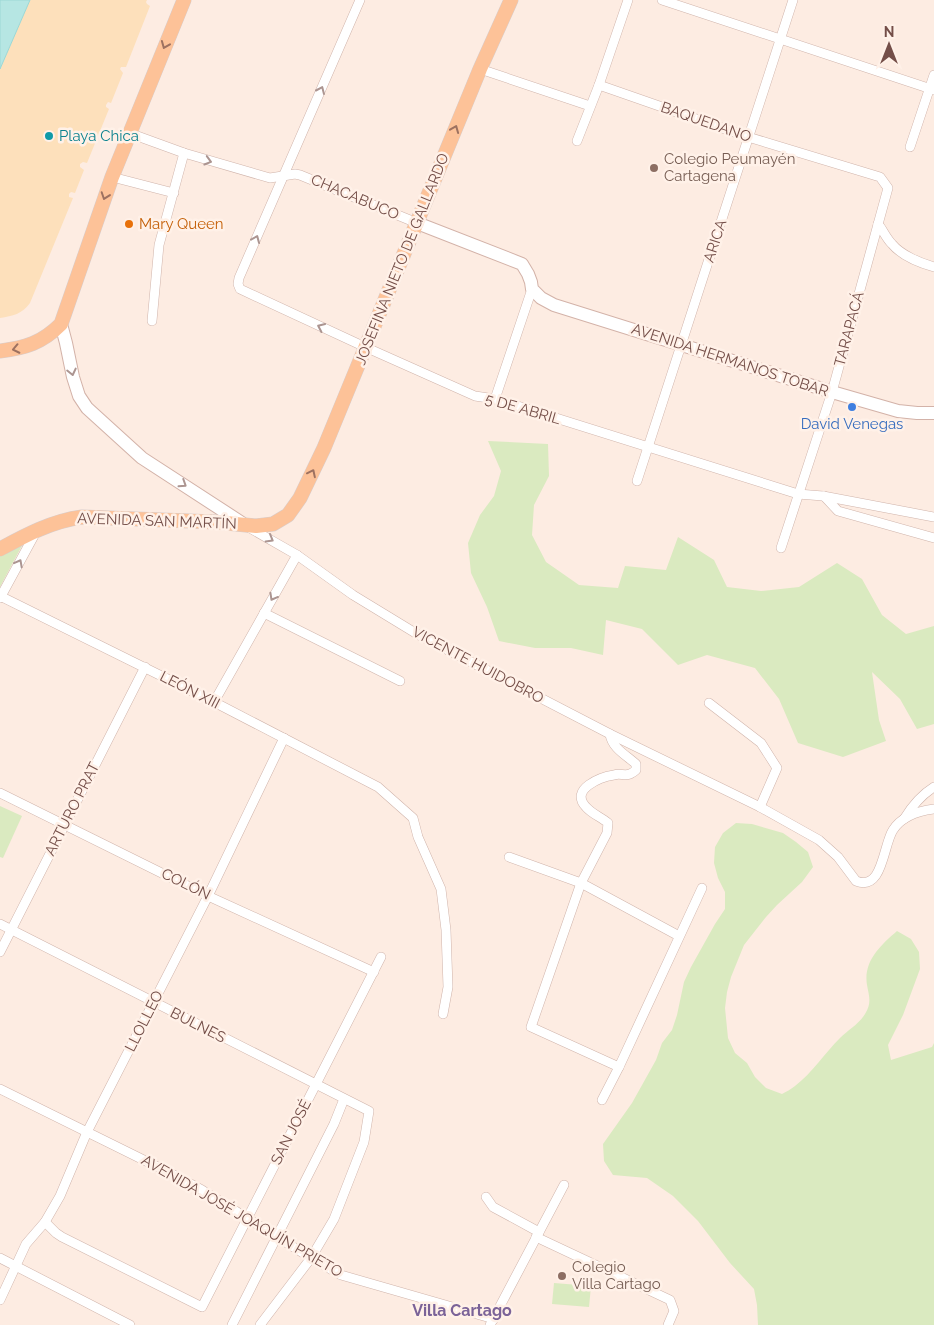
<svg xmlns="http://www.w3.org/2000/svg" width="934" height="1325" font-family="Raleway,sans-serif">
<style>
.green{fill:#daeac0}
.sand{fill:#fde0bb}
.water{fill:#b6e6e3;stroke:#9cd8d5}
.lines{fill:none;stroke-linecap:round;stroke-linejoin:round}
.street-casing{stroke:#d0b4ab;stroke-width:10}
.secondary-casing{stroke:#d3b2a8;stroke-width:14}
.primary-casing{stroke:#d8cdcc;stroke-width:15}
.street{stroke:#fff;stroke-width:9}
.secondary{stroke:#fff;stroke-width:12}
.primary{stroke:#fdc298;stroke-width:14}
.oneway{stroke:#9d7160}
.oneway2{stroke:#ac9591}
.culture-dot{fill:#0f9aa8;stroke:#fff1e8;stroke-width:2}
.education-dot{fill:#8d6e63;stroke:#fff1e8;stroke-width:2}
.food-dot{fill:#e8710a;stroke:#fff1e8;stroke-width:2}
.shop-dot{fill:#3f7fe0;stroke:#fff1e8;stroke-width:2}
.labels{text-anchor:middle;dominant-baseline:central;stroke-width:5;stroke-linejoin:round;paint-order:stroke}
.street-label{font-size:15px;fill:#744e48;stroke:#fff1e8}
.culture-label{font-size:15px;fill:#0d838f;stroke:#fff1e8;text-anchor:start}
.education-label{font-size:15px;fill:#785e54;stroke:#fff1e8;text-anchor:start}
.food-label{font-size:15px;fill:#c56008;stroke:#fff1e8;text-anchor:start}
.shop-label{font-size:15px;fill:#366cbe;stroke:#fff1e8}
.neighbourhood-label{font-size:16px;font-weight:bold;fill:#7b6398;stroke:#fff1e8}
</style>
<rect width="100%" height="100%" fill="#fdece2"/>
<g class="green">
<path d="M488,441L548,444L549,476L534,505L532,535L546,562L579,585L618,588L625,566L666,570L678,537L714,560L727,587L761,591L799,587L837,563L862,579L882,615L906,634L934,626V724L917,729L900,699L872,672L879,720L886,741L843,757L798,743L779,699L755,668L707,655L678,665L642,629L606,620L603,655L571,648H535L499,641L487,607L471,573L468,543L480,515L494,496L501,471Z"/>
<path d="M26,538L0,587V553Z"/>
<path d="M0,806L22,816L3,858L0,857Z"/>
<path d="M736,823L752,824L783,833L796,842L808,852L813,867L802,882L777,905L766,917L744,945L731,977L727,992L725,1008L728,1038L735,1053L747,1063L755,1077L766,1088L782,1094C786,1092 791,1089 795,1086C812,1073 825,1053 840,1038C848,1030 859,1024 865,1014C872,1003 869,996 867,985C863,961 881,945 897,931L911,939L919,952L920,969L903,1015L888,1045L891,1060L932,1047L934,1043V1325H758L757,1305L754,1289L730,1263L698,1221L673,1196L647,1178L613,1175L604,1161L603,1144L632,1103L656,1060L662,1043L672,1030L677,1015L684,982L691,967L715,924L725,909V892L718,878L714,863L715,847L723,833Z"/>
<path d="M554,1283L591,1286L589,1307L552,1304Z"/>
</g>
<path class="sand" d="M30,0H147L146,2L147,4L150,6L126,67H121L120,69L123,73L111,103L108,102L106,105V107L109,109L87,163L83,162L80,164V167L84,170L75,193L71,192L69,194V197L73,198L30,303C22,314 13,316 0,318V69Z"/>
<path class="water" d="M0,0H30L0,69Z"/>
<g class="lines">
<defs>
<g id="street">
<path d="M360,0L239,278L238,284L240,289L365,347L475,396L495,399L798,494L823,496L934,517"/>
<path d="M662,0L934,90"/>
<path d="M480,69L590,106"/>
<path d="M599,85L748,137L880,177L888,188L832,392L781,548"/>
<path d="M129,133L184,153L270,178L295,174L300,175L417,223"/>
<path d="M577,141L599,85L628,0"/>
<path d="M910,147L934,75"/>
<path d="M112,177L174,193"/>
<path d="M878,224C883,230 886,238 892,244C901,255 920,263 934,267"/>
<path d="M152,321L159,245L184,153"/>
<path d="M495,399L532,289"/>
<path d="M637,481L793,0"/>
<path d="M824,496L838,511L934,538"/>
<path d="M248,527L297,555L353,595L417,634L610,734L760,807L819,840L838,857L856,881C883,892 883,845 893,830C902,816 918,811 934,809"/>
<path d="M0,596L214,702L378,787L413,818L418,837L441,889L446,930L448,987L443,1014"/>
<path d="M0,598L37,530"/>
<path d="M264,613L400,681"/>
<path d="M214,702L297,555"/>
<path d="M709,703L761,743L777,768L760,807"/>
<path d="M610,734C612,748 626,755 636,764V770C634,772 632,773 630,774C625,776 619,773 614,775C601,777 569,789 586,807C592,814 601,817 608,823L607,833L581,883L531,1027L619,1067"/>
<path d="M0,793L208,896L374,972"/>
<path d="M904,819C912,806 921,795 934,787"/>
<path d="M509,857L581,883L679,936"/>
<path d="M0,924L369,1111L364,1142L334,1219L311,1258L260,1325"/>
<path d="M0,952L145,667"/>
<path d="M0,1089L170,1173L202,1190L311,1258L341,1275L494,1319"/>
<path d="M602,1100L619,1067L702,888"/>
<path d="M486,1197L493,1207L539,1232"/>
<path d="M45,1222L56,1233L62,1237L202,1307L381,957"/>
<path d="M536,1237L670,1300L674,1311L668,1325"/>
<path d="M0,1258L130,1325"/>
<path d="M0,1300L26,1244L45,1222L60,1196L87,1132L208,896L284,738"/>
<path d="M232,1325L334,1124L344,1099"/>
<path d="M490,1325L564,1185"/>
</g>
<g id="secondary">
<path d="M417,223L522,264L528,274L531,282L532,289L541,298L554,305L832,392L898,411L917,413H934"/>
<path d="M61,324L66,343L73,377L79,396L87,408L142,458L242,523"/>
</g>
<g id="primary">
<path d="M0,351C25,348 42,343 61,324L112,177L184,0"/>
<path d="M0,549C26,535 52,521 82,517L216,522L256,526L273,524L288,515L300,498L324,448L480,69L511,0"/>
</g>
</defs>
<use href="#street" class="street-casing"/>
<use href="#secondary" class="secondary-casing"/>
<use href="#primary" class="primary-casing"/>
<use href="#street" class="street"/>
<use href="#secondary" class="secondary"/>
<use href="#primary" class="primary"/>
</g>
<defs><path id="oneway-chevron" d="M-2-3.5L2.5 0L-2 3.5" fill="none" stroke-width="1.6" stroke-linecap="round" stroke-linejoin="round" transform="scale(1.25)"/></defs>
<g class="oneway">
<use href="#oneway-chevron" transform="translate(165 45) rotate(112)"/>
<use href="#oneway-chevron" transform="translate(455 129) rotate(-68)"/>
<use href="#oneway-chevron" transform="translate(105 196) rotate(109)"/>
<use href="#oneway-chevron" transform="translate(16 349) rotate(168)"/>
<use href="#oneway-chevron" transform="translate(312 473) rotate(-64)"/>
</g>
<g class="oneway2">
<use href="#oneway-chevron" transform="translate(321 90) rotate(-66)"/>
<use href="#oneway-chevron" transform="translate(208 161) rotate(16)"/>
<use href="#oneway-chevron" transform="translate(256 239) rotate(-67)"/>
<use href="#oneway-chevron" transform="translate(321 327) rotate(-155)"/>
<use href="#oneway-chevron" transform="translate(72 372) rotate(77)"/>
<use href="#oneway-chevron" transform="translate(183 484) rotate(33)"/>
<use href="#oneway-chevron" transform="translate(270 539) rotate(30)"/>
<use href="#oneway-chevron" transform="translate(19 563) rotate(-62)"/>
<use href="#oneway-chevron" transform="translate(273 597) rotate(119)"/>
</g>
<circle class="culture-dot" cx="49" cy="136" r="5"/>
<g class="education-dot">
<circle cx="654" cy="168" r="5"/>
<circle cx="562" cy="1276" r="5"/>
</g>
<circle class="food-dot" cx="129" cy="224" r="5"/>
<circle class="shop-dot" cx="852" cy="407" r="5"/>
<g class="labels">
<g class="street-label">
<text transform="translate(706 122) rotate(19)">BAQUEDANO</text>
<text transform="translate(355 197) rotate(23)">CHACABUCO</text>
<text transform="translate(715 241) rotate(-72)">ARICA</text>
<text transform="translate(402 259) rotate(-68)">JOSEFINA NIETO DE GALLARDO</text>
<text transform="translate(849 329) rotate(-75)">TARAPACÁ</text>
<text transform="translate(730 360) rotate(18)">AVENIDA HERMANOS TOBAR</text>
<text transform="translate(523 409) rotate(16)">5 DE ABRIL</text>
<text transform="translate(157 521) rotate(2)">AVENIDA SAN MARTÍN</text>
<text transform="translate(478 665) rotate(28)">VICENTE HUIDOBRO</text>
<text transform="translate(190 690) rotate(27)">LEÓN XIII</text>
<text transform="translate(72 809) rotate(-63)">ARTURO PRAT</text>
<text transform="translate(186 884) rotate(26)">COLÓN</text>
<text transform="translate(144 1021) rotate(-63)">LLOLLEO</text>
<text transform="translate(198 1025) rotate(27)">BULNES</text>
<text transform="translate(291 1132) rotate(-63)">SAN JOSÉ</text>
<text transform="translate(242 1216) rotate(30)">AVENIDA JOSÉ JOAQUÍN PRIETO</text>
</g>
<g class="culture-label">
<text x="59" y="136">Playa Chica</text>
</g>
<g class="education-label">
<text x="664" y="159">Colegio Peumayén<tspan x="664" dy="17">Cartagena</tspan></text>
<text x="572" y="1267">Colegio<tspan x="572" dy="17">Villa Cartago</tspan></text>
</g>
<g class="food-label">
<text x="139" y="224">Mary Queen</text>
</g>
<g class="shop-label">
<text x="852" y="424">David Venegas</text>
</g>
<g class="neighbourhood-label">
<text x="462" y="1310">Villa Cartago</text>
</g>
</g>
<g transform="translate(889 45)" stroke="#fff1e8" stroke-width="4" paint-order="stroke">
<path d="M0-4L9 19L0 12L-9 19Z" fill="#744e48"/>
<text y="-8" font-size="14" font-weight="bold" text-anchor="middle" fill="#744e48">N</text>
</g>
</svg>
